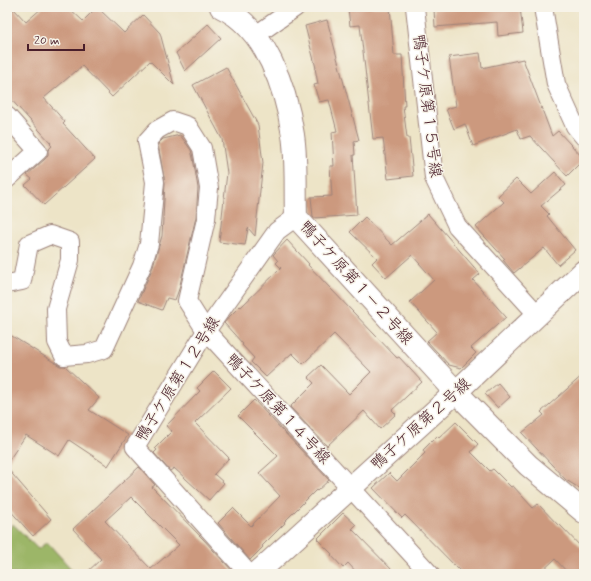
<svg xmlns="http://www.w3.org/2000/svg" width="591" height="581" font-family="Mynerve,'Klee One',sans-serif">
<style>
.forest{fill:#9cb667;stroke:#736a49}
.building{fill:#cc997e;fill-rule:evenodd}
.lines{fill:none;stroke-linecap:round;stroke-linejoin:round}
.street-casing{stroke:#9c8279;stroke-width:20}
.secondary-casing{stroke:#9c8279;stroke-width:24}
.street{stroke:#fff;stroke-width:18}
.secondary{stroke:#fff;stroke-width:22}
.labels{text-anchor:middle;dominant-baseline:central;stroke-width:3;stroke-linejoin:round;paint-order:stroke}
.street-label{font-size:16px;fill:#4a1f2b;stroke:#f7f3e8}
</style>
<rect width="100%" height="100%" fill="#f7f3e8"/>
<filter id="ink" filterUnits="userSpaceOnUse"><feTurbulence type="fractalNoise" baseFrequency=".025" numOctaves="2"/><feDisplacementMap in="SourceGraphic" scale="8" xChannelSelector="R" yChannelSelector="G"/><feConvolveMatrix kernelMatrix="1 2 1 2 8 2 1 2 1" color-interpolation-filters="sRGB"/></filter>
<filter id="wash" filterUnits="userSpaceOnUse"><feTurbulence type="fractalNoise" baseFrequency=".012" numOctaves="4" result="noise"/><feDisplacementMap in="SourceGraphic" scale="16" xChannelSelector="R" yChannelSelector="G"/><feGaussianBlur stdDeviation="0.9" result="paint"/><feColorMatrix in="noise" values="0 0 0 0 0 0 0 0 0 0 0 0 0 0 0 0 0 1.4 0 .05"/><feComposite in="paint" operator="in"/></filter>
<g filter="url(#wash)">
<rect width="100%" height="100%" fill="#ede4c7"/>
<path class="forest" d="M13,524L38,549L47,542L74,572L72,574H46L44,573L43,574H7V531Z"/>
<g id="blocks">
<g class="building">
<path d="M43,7H68L83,21L97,7L124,33L143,15L160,33L174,85L150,61L112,97L82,66L44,98L65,122L63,124L95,159L44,205L25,185L32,179L27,175L45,159L48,155V150L52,146L50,144L51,143L7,95V17L14,9L26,22Z"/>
<path d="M359,7H390L394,55H402L405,106H403L407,138H409L413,176L388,179L383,138L373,139L360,25L350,26L348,8Z"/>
<path d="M454,7H520L523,33L498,36L497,22L435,27L434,9Z"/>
<path d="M327,20L359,140L354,141L355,155H353L357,215L314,218L313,217L311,197L332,196L330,166H334L332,132L337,131L329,100L319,102L314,85L318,84L315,68H316L305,26Z"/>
<path d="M208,24L221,38L185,71L176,53Z"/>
<path d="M480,53L482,68L523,59L552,136L558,131L584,159L567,176L530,136L521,139L517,129L473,146L465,124L454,129L446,109L456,106L449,57Z"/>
<path d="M226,67L258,125L263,163L255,236L248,228L245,245L219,242L227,173L222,139L193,85Z"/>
<path d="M180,135L191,150L193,158L198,188L196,217L179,289L175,300L167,298L162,310L138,301L152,269L162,236L165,183L158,144L163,139Z"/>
<path d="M555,172L566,185L541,206L549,214L547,216L575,250L558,265L544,248L514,273L503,260L505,259L476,227L504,202L498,196L516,179L531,194Z"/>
<path d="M428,214L480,274L473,280L506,317L471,348L476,353L461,368L449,365L427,341L437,332L410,302L434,280L412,255L386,278L372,263L377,258L350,232L365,217L392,245Z"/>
<path d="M287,240L309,264L308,265L397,358L399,357L422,382L392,410L396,414L380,429L364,411L327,446L290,407L314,383L308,377L321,365L349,394L371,372L334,334L303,364L292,353L266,377L251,362L254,358L242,345L243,344L224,323L230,316L240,306L241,307L281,268L276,263L278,261L273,255Z"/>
<path d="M7,333L60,366H65L99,398L89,410L128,435L108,466L69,440L59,456L26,435L7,463Z"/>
<path d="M214,371L231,388L195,423L229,458L214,474L224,483L209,500L174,468L170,471L154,453L157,450L155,448L172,431L166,426L200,391L197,388Z"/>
<path d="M584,374V491L566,480L522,433L544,415L541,412Z"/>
<path d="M498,383L510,397L498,408L485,394Z"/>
<path d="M254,400L329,480L317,491L316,490L284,522L285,523L262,546L263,547L250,560L218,523L233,508L251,526L280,496L259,473L278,456L238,416Z"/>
<path d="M456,422L478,444L471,452L490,471L493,469L511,487L513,486L533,508L538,504L559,526L560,525L584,550V574H569L555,559L539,574H463L405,515L402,518L373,488L389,473L397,481L425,453L423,450L437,436L439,438Z"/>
<path d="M139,467L155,485L152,487L203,539L235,574H85L101,559L73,529ZM131,497L179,545L151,569L105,521Z"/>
<path d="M7,468L51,519L33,536L7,507Z"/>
<path d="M343,513L356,525L352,529L396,574H358L348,563L343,568L331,555L332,554L317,539Z"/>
</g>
</g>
</g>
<g filter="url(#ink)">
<use href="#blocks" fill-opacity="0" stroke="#9c8279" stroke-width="1"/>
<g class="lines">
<defs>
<g id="street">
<path d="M415,7L434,178L457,226L537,314"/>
<path d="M543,7L556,84L575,126L584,137"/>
<path d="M256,35L296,7"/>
<path d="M7,116L38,151L7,179"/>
<path d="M7,284L22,281L29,244L50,235L70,242V260L56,309L57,342L64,356L87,354L104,349L142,266L149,244L155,182L147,141L157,130L173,121L188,126L202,148L209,188L206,219L187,301L206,331L430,574"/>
<path d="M249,574L135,447L206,331L277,231L296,217"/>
</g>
<g id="secondary">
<path d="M221,7C266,28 286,89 293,135C297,162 295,190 296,217L456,392L528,465L584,512"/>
<path d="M256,574L456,392L584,271"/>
</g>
</defs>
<use href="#street" class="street-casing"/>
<use href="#secondary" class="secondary-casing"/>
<use href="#street" class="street"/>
<use href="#secondary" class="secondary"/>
</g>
</g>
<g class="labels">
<g class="street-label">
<text transform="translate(427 106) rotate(83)">鴨子ケ原第１５号線</text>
<text transform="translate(356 283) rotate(48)">鴨子ケ原第１－２号線</text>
<text transform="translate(178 379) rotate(-58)">鴨子ケ原第１２号線</text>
<text transform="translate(278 409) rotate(47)">鴨子ケ原第１４号線</text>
<text transform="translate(421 424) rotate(-42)">鴨子ケ原第２号線</text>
</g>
</g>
<rect width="591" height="581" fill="none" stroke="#f7f3e8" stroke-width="24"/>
<path d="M28 44v6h56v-6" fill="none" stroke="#4a1f2b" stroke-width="2"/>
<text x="34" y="44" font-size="12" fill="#4a1f2b" stroke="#f7f3e8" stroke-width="3" paint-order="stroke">20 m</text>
</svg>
